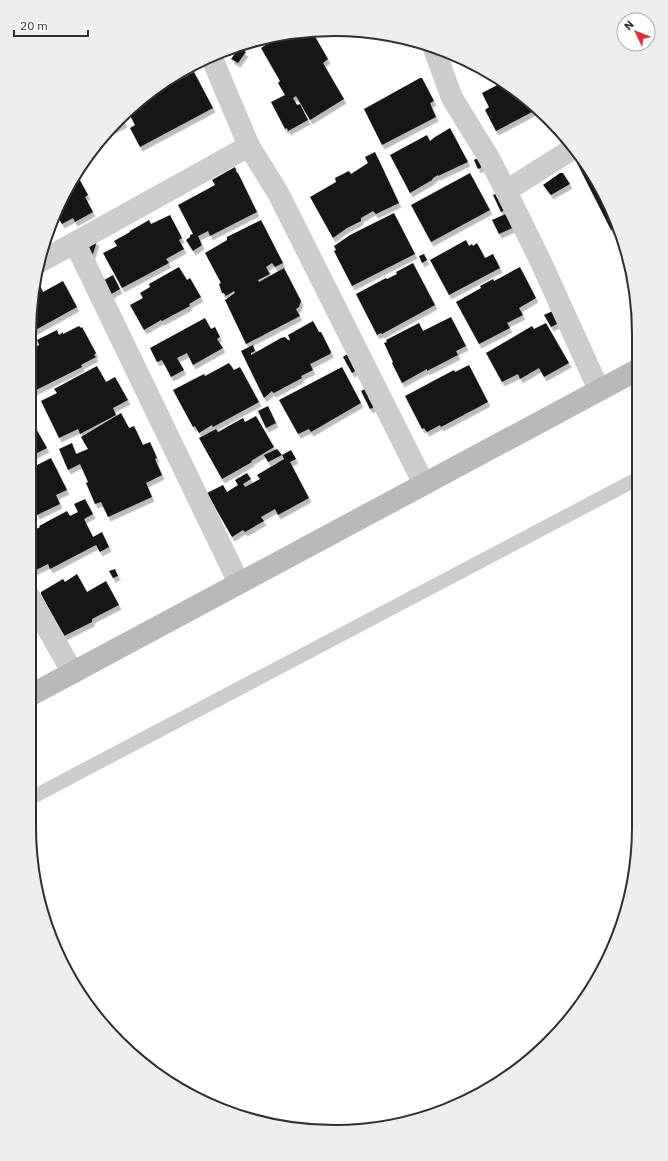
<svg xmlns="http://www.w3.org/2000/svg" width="668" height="1161" font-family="'IBM Plex Sans',sans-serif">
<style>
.building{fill:#161616;filter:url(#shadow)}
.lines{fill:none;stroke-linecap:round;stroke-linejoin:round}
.service{stroke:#ccc;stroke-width:14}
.minor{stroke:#ccc;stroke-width:22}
.secondary{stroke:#b9b9b9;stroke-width:22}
.rim{fill:none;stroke:#2f2f2f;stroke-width:2}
</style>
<defs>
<filter id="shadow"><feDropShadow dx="2.5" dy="4.5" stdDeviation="0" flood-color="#0004"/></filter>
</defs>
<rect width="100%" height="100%" fill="#fff"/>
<g class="building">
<path d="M307,31L309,35L313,33L328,59L323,63L344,99L310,120L296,96L293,98L297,105L300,104L308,120L288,131L287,128L285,129L271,102L285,95L278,83L280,81L261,48L267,44L265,40L269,37L290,34L292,36L298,32Z"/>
<path d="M239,48L246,52L238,63L231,59Z"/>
<path d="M194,72L213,108L140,147L130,128L135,125L128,111L138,102Z"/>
<path d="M420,78H422L434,101L430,103L436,117L382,145L364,109Z"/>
<path d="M503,82L533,106L536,110L496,131L485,110L489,107L482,93Z"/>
<path d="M122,117L125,123L105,133Z"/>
<path d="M450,128L468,162L438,176V175L433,178L432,180L410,193L390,155L427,135L430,141L435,137Z"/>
<path d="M375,152L399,203L376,214L373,211L361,218V221L347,228L333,238L310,197L336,182L335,178L349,171L351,174L368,163L365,157Z"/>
<path d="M482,156L487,165L478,169L474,160Z"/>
<path d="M584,160L588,165L618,226L611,230L577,163Z"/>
<path d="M235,167L237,173H238L257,212L210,236L208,231L198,236L202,245L193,251L186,240L190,237V235L193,234L178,205L215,185L212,180Z"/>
<path d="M76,173L88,195L85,197L93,212L75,222L73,218L62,224L56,214L70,181Z"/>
<path d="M470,173L490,210L431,242L411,205Z"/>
<path d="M560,173H563L570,184L551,195L543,185Z"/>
<path d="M501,192L509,208L501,212L493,195Z"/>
<path d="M510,212L517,226L499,234L492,220Z"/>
<path d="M394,213L415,254L352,286L334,251L336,250L334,246L350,235Z"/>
<path d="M170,215L182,238L179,240L184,249L166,259L169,263L122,288L103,253L117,246L114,241L130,232V231L149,220L151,224Z"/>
<path d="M261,220L283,263L275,267L272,263L266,267L270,274L258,280L259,282L284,268L301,301L299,307L296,309L300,316L246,344L225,300L235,293L234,291L226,296L224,293H222L219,284L221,283L205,253L227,240V237Z"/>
<path d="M91,239L97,241L92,257L85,255Z"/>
<path d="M466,240L469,246L472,244L473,246L477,243L485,258L493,254L500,268L449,295L430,260Z"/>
<path d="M424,254L427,260L422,263L419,256Z"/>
<path d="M413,263L435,305L382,334L381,333L377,335L356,294L386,278L387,279L397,274L396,272Z"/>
<path d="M179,267L187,280L190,278L201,297L189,304L190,306L162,321L161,320L144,330L130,305L143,298L140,293L150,287L149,284Z"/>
<path d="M520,267L536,298L519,308L523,315L507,323L510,328L479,344L456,302L481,288L480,286L493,279L494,281Z"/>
<path d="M113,275L120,289L108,296L101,282Z"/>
<path d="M36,278L43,292L63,281L77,307L30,333V314Z"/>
<path d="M557,309L563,321L551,327L544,315Z"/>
<path d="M451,317L466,346L456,351L458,355L427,371V369L402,383L392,363L393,362L384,343L387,342L386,340L419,323L423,331Z"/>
<path d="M205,318L211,329L215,327L220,337L217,339L223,348L193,365L187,353L177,358L184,370L171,377L162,360L157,362L150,348Z"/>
<path d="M313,321L319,332H321L331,352L330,354L310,364L313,370L301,376L302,378L274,393L271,391V392L264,398L241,351L253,345L255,351L251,353V355L281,338L285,337L288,340H290L288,335Z"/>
<path d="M546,323L569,363L544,377L539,368L520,379L518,374L502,382L486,353L532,326L534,329Z"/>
<path d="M79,326L81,328L82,327L96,353L94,355L96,357L81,365L82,367L34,391L30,382V350L39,345L37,340L57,330L59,335L63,332V334Z"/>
<path d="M349,353L357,370L352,373L343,357Z"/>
<path d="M229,363L234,370L240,367L259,402L213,427L212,425L199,433L195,426L193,427L173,390L204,374L205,376Z"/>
<path d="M469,365L488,402L441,427L440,425L427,432L424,428L422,429L405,396L454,370L455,372Z"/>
<path d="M97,366L106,382L115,377L128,400L113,408L116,415L80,434L78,429L59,438L41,401L57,393L54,389Z"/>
<path d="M342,367L361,403L311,432L309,429L298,434L279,400Z"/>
<path d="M367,388L376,406L370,409L361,391Z"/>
<path d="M268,406L276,423L266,428L258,411Z"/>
<path d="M121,413L129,428L134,426L143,445L150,442L157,458L155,459L162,475L146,483L152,497L108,517L101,502L95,504L86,483L88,482L80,464L68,470L59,449L72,443L76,454L88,449L81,437Z"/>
<path d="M256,416L274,447L251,461L252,462L222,479L199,438L216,429L218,432L243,418L245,422Z"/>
<path d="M30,418L47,448L29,457V430Z"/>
<path d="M277,449L282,455L268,462L264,455Z"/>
<path d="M291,450L296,459L290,462L309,498L278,515L275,509L261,517L264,521L245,532L243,530L232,537L207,493L223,485L227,492L238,485L235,480L247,473L251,479L243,484L245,487L260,479L257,475L284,459L282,455Z"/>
<path d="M51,458L67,490L56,495L60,504L37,515L31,505L29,506V469Z"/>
<path d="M85,499L93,514L84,519L93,537L102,532L109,547L100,552L96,545L50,569L48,564L34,571L29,561V536L33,533L32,531L40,527L39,526L67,511L70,516L78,512L74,504Z"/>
<path d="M115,569L118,576L113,578L109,571Z"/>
<path d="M77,574L87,592L106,581L119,605L92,619V622L64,636L48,607L41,594V592L63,579L65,582Z"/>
</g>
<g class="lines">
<path class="service" d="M29,799L637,479"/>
<g class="minor">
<path d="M433,46L452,98L489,158L506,191L540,260L599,390"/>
<path d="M211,56L249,146L278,193L424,484"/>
<path d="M506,191L574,148"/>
<path d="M75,243L239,583"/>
<path d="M38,263L249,146"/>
<path d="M29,596L73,673"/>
</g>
<path class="secondary" d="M29,696L637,370"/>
</g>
<path d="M0 0H668V1161H0ZM334 36H334A298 298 0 0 1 632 334V827A298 298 0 0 1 334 1125H334A298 298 0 0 1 36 827V334A298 298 0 0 1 334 36Z" fill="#eee" fill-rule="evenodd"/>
<path class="rim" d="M334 36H334A298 298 0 0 1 632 334V827A298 298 0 0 1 334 1125H334A298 298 0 0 1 36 827V334A298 298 0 0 1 334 36Z"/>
<g transform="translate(636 32) rotate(313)"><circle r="19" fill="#ffffff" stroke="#acacac"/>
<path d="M0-3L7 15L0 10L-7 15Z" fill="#eb2c38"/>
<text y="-6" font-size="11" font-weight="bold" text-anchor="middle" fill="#2f2f2f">N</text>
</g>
<path d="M14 30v6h74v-6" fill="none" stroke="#2f2f2f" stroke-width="2"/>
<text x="20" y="30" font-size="12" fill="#2f2f2f" stroke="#ffffff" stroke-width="3" paint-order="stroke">20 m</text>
</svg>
